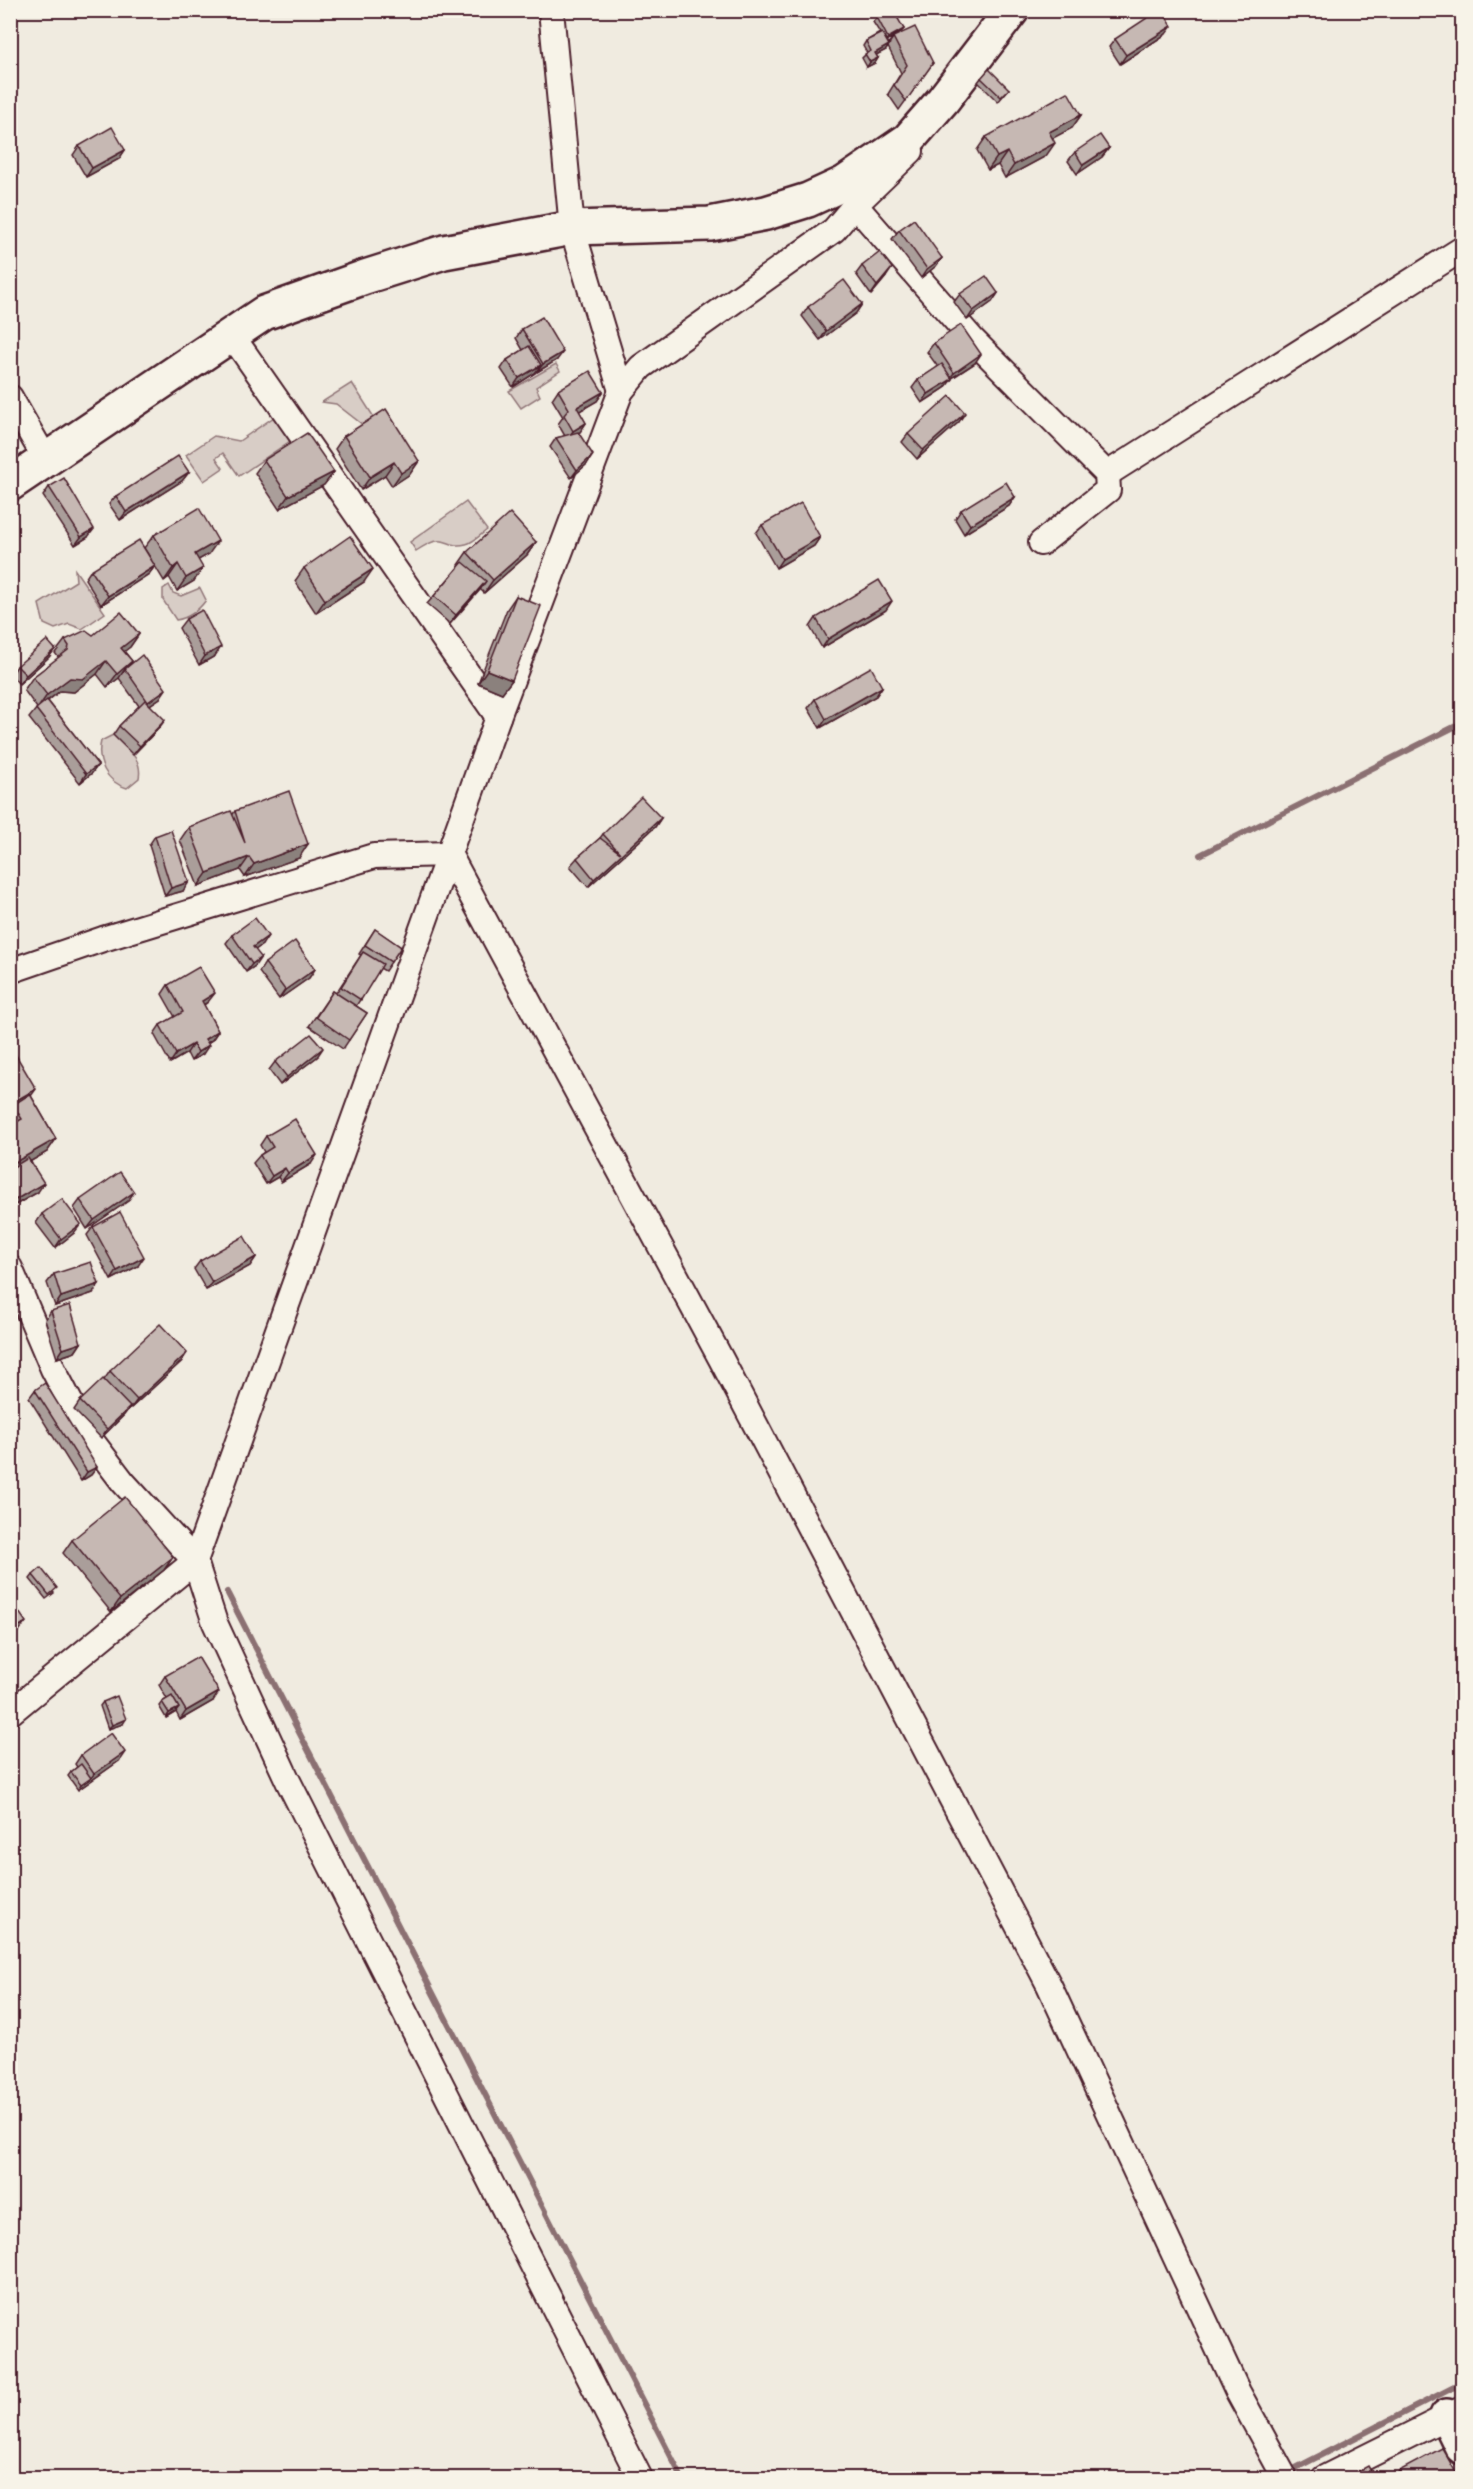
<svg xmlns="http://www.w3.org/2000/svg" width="1473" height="2489" font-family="Itim,sans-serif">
	<rect width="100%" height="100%" fill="#f0ebe0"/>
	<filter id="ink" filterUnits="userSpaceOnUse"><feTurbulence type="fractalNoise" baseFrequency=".0167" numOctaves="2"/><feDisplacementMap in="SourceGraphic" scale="12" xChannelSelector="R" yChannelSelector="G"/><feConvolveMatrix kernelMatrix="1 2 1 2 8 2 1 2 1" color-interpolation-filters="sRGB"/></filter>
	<g filter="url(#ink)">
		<g fill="#d8cdc6" stroke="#917678" stroke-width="1.5">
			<path d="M556,364L560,371L536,387L540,396L521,408L509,391Z"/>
			<path d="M352,383L377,422L367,428L336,404L322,402Z"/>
			<path d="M277,415L293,439L239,476L223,453L216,458L223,468L204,481L186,455L214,436L239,441Z"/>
			<path d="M466,502L487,530C480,535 474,542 466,544C444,550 448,529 416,551L410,542Z"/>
			<path d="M75,570L105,613L82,629L69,624L55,629L44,624L39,604L76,581Z"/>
			<path d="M169,585L173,593L181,596L200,588L206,600C198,611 189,618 176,620L163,600V589Z"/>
			<path d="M113,735C126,748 143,758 139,778L127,788C106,782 96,761 101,741Z"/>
		</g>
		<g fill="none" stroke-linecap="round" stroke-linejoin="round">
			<g stroke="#8b6f72" stroke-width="6">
				<path d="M1200,855L1462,723"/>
				<path d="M227,1592L682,2478"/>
				<path d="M1286,2473L1462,2383"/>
			</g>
			<g stroke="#4a1f2b" stroke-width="28">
				<g id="street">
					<path d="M551,10L572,228L621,391"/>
					<path d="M855,205L972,339L1107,474L1108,490L1041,543"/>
					<path d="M233,337L498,717"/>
					<path d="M10,397L46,460"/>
					<path d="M1107,474L1462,249"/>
					<path d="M449,854L721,1359L1049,1985L1238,2392L1285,2478"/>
					<path d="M10,971L103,939L374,856L449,854"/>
					<path d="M10,1268L53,1369L88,1436L123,1482L195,1561L215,1623L288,1781L640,2478"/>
					<path d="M10,1713L195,1561L498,717L621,391L641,367L834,230L855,205L911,151"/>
					<path d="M1324,2478L1462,2409"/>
				</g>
			</g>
			<g stroke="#4a1f2b" stroke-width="38">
				<g id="secondary">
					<path d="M10,484L264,313L365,277L444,252L572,228L710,224L766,213L808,200L845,183L908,140L943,100L1012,10"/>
					<path d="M1447,2416L1462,2447"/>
				</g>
			</g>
			<use href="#street" stroke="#f7f3e8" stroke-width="24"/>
			<use href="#secondary" stroke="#f7f3e8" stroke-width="33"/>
		</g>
		<g fill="#aa9e9a" stroke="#4a1f2b" stroke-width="1.5" fill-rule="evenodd">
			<path d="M877,17L904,29L900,33L933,63L899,110L888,94L901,73L888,47L886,50L876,55L878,58L875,63L867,67L862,58L867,53L863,46L866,41L880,33L873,22ZM893,38L888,45L887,41Z"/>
			<path d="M1166,34L1120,64L1109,47L1115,39Z"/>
			<path d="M981,78L1009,89L998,102L978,82Z"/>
			<path d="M1081,115L1072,128L1052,138L1046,156L1005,178L998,165L988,170L977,150L986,137Z"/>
			<path d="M79,146L125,150L119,159L86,177L73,155Z"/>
			<path d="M1109,148L1102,157L1077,174L1068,161L1075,152Z"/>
			<path d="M899,230L942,258L936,266L921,278L892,239Z"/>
			<path d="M862,266L886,277L871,295L856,274Z"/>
			<path d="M998,293L992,302L967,320L954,302L960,294Z"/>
			<path d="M862,304L856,313L820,340L802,316L808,307Z"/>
			<path d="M522,329L557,360L537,372L536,371L535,373L513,387L501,369L507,360L523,350L516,338Z"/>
			<path d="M934,343L975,363L951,379L945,388L922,403L912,388L918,380L938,367L927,352Z"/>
			<path d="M558,390L603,392L597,401L579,411L586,423L580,432L578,433L587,464L571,478L550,447L556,438L565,436L558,424L563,417L552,399Z"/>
			<path d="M959,422L917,459L902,442L908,434Z"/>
			<path d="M344,436L419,461L410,474L392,486L385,475L361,490L335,449Z"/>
			<path d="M264,460L334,472L324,485L279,509L255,473Z"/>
			<path d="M189,472L182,481L120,520L109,504L116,496Z"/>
			<path d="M49,487L88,537L75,545L43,496Z"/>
			<path d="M1015,497L1009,506L964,534L955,519L961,510Z"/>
			<path d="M762,525L820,537L814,546L776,568L756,533Z"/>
			<path d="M154,535L209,554L198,560L194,581L177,591L169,577L164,581L155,566L149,574L101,605L85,579L91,570L151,559L144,548Z"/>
			<path d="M536,542L527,555L484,593L480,589L450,624L427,604L434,596L459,566L458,565L467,552Z"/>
			<path d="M304,568L364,582L316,613L295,581Z"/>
			<path d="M516,596L512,680L502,693L478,683L507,609Z"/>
			<path d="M886,610L822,648L810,627L816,618Z"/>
			<path d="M186,619L215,656L199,665L179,628Z"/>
			<path d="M139,634L130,647L124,651L132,661L130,665L160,698L150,705L159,728L133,755L113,735L119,726L139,706L119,678L107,687L97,674L74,692L60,691L48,701L98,765L92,773L80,783L29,718L37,708L24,690L33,677L59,658L55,653L65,640L93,635Z"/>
			<path d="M55,649L49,657L19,684L11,675L17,666Z"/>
			<path d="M882,687L876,696L820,728L808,708L815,699Z"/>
			<path d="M235,811L299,858L245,877L240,870L198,886L180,840L189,827L233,814Z"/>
			<path d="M661,818L655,827L588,887L570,866L577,858L600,838L603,834Z"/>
			<path d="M155,836L183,891L165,896L149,845Z"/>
			<path d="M375,929L401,947L385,971L380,968L356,1006L367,1013L343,1049L309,1026L333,991L336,993L361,955L359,954Z"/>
			<path d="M232,935L262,945L255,950V966L246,972L226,943Z"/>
			<path d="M265,963L315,969L309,978L279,999L259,972Z"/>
			<path d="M168,985L208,1002L204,1005L218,1031L212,1040L207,1043L203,1054L191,1061L187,1053L170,1063L154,1034L160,1025L175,1017L162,994Z"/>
			<path d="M10,1045L31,1096L56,1139L47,1152L31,1161L38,1192L10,1208Z"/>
			<path d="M317,1057L280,1085L269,1070L275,1062Z"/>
			<path d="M266,1136L311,1164L281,1182L278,1177L266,1184L253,1163L260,1155L264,1152L260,1145Z"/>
			<path d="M80,1200L128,1201L87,1229L74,1208Z"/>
			<path d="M42,1214L74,1233L55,1248L36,1223Z"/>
			<path d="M93,1227L138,1266L111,1280L87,1235Z"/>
			<path d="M256,1257L250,1266L206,1290L194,1269L200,1261Z"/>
			<path d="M54,1274L93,1293L55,1306L47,1283Z"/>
			<path d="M51,1311L81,1343L75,1352L57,1358L45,1320Z"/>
			<path d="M181,1362L131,1408L130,1407L124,1415L101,1438L74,1410L80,1401L104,1380L110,1371Z"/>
			<path d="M35,1390L97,1467L91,1475L81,1481L29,1398Z"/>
			<path d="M72,1540L173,1557L164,1570L111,1612L63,1553Z"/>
			<path d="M33,1575L54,1593L46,1599L30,1579Z"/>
			<path d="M165,1676L213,1701L180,1720L176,1712L166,1718L159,1706L162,1702L167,1699L159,1685Z"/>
			<path d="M103,1702L123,1724L108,1729L100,1706Z"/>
			<path d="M81,1755L119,1761L78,1790L68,1776L71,1772L77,1767L75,1764Z"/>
			<path d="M1399,2471L1459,2478H1394Z"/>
		</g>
		<g fill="#8b817d" stroke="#4a1f2b" stroke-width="1.5">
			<path d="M1172,26L1166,34L1120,64L1126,55Z"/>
			<path d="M904,29L900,33L885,42L888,38Z"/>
			<path d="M889,45L886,50L872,57L875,53Z"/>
			<path d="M878,58L875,63L867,67L870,62Z"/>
			<path d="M1081,115L1072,128L1040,145L1049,132Z"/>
			<path d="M1055,143L1046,156L1005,178L1014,165Z"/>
			<path d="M1109,148L1102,157L1077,174L1083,165Z"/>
			<path d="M125,150L119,159L86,177L92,168Z"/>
			<path d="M1007,152L998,165L988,170L997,157Z"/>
			<path d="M942,258L936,266L921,278L927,269Z"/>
			<path d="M892,268L886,277L871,295L877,286Z"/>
			<path d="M998,293L992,302L967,320L973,311Z"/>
			<path d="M862,304L856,313L820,340L826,331Z"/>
			<path d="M563,352L557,360L537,372L543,364Z"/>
			<path d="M981,354L975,363L947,381L954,373Z"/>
			<path d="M541,365L535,373L513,387L519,378Z"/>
			<path d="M952,379L945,388L922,403L928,394Z"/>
			<path d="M603,392L597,401L571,416L577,407Z"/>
			<path d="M965,413L959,422L917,459L923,450Z"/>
			<path d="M586,423L580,432L567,439L573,431Z"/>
			<path d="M593,455L587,464L571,478L577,470Z"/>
			<path d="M419,461L410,474L392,486L401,473Z"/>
			<path d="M394,462L385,475L361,490L370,477Z"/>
			<path d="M189,472L182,481L120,520L126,512Z"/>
			<path d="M334,472L324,485L279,509L288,496Z"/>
			<path d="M1015,497L1009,506L964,534L970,525Z"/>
			<path d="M94,529L88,537L75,545L81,537Z"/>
			<path d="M820,537L814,546L776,568L782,559Z"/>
			<path d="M218,541L209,554L186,567L195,554Z"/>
			<path d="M536,542L527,555L484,593L493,580Z"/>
			<path d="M178,564L169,577L164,581L173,568Z"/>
			<path d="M155,566L149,574L101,605L108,596Z"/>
			<path d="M203,568L194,581L177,591L186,578Z"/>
			<path d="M373,569L364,582L316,613L325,600Z"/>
			<path d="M486,581L480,590L450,624L456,615Z"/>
			<path d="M892,601L886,610L822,648L828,639Z"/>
			<path d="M139,634L130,647L112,661L121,648Z"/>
			<path d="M221,647L215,656L199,665L205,656Z"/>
			<path d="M55,649L49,657L19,684L26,675Z"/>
			<path d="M106,661L97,674L74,692L60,691L38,708L47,695L70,678Z"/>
			<path d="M132,661L126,671L125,669L119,678L107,687L117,674Z"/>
			<path d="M487,670L512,680L502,693L478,683Z"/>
			<path d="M882,687L876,696L820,728L826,719Z"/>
			<path d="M166,689L160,698L142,710L148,702Z"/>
			<path d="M165,720L159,728L133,755L140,746Z"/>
			<path d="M98,765L92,773L80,783L86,774Z"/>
			<path d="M661,818L655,827L588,887L594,879Z"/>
			<path d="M308,844L299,858L245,877L254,864Z"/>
			<path d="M249,857L240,870L198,886L207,873Z"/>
			<path d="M189,882L183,891L165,896L171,888Z"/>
			<path d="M268,936L262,945L247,956L253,947Z"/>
			<path d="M261,957L255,966L246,972L252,964Z"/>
			<path d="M315,969L309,978L279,999L285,990Z"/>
			<path d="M215,993L208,1002L195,1010L202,1001Z"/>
			<path d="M218,1031L212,1040L199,1048L205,1039Z"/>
			<path d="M193,1044L187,1053L170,1063L176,1054Z"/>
			<path d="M209,1045L203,1054L191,1061L198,1052Z"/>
			<path d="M323,1048L317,1057L280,1085L287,1077Z"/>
			<path d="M36,1089L26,1103L13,1105L10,1108V1104Z"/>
			<path d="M56,1139L47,1152L10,1173V1165Z"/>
			<path d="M317,1155L311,1164L281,1182L288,1173Z"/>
			<path d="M285,1168L278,1177L266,1184L272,1176Z"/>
			<path d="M44,1183L38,1192L10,1208V1203Z"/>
			<path d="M134,1192L128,1201L87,1229L94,1220Z"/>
			<path d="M81,1224L74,1233L55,1248L61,1239Z"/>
			<path d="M144,1257L138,1266L111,1280L117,1271Z"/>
			<path d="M256,1257L250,1266L206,1290L212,1282Z"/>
			<path d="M99,1284L93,1293L55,1306L61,1297Z"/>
			<path d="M81,1343L75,1352L57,1358L63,1349Z"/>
			<path d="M187,1353L181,1362L131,1408L137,1400Z"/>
			<path d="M130,1407L124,1415L101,1438L107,1429Z"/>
			<path d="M97,1467L91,1475L81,1481L87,1472Z"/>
			<path d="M173,1557L164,1570L111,1612L120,1599Z"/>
			<path d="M26,1622L19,1631L10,1637V1632Z"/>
			<path d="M219,1692L213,1701L180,1720L186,1711Z"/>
			<path d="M179,1708L176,1712L166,1718L169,1713Z"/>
			<path d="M126,1719L123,1724L108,1729L112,1725Z"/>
			<path d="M125,1752L119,1761L78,1790L81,1785L91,1778L94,1774Z"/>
		</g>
		<g fill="#c6b8b3" stroke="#4a1f2b" stroke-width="1.5">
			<path d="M888,10H893L904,29L888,38L877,17Z"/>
			<path d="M1159,10H1162L1172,26L1126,55L1115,39Z"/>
			<path d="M915,27L933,63L906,101L894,85L907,65L893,37Z"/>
			<path d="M882,33L889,45L875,53L878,58L870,62L865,54L871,51L866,41Z"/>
			<path d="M989,69L1009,89L1001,97L981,78Z"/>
			<path d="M1068,92L1081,115L1049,132L1055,143L1014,165L1007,152L997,157L986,137Z"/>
			<path d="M112,127L125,150L92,168L79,146Z"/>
			<path d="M1100,135L1109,148L1083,165L1075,152Z"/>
			<path d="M914,219L942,258L927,269L899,230Z"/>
			<path d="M880,252L892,268L877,286L862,266Z"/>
			<path d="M986,276L998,293L973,311L960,294Z"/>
			<path d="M844,280L862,304L826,331L808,307Z"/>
			<path d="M542,317L563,352L543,364L522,329Z"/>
			<path d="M961,325L981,354L954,373L934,343Z"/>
			<path d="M529,346L541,365L519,378L507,360Z"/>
			<path d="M942,364L952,379L928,394L918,380Z"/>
			<path d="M590,371L603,392L577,407L586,423L573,431L564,415L569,409L558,390Z"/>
			<path d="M950,396L965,413L923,450L908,434Z"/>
			<path d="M386,409L419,461L401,473L394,462L370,477L344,436Z"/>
			<path d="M578,432L593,455L577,470L556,438Z"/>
			<path d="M307,433L334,472L288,496L264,460Z"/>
			<path d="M178,456L189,472L126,512L116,496Z"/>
			<path d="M64,478L94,529L81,537L49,487Z"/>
			<path d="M1006,482L1015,497L970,525L961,510Z"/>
			<path d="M801,503L820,537L782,559L762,525Z"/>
			<path d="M199,508L218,541L195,554L203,568L186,578L178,564L173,568L154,535Z"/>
			<path d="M510,513L536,542L493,580L467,552Z"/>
			<path d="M350,536L373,569L325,600L304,568Z"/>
			<path d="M139,540L155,566L108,596L91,570Z"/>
			<path d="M463,562L486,581L456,615L434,596Z"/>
			<path d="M879,580L892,601L828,639L816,618Z"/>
			<path d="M516,596L541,606L512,680L487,670Z"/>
			<path d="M202,610L221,647L205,656L186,619Z"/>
			<path d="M121,612L139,634L121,648L132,661L117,674L106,661L83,679L70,678L47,695L33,677L68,650L69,646L65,640L86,630L93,635Z"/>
			<path d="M47,640L55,649L26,675L17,666Z"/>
			<path d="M142,655L166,689L148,702L125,669Z"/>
			<path d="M871,667L882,687L826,719L815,699Z"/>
			<path d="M47,700L98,765L86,774L36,709Z"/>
			<path d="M145,700L165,720L140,746L119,726Z"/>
			<path d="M289,791L308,844L254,864L249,857L207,873L189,827L231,811L245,843L235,811Z"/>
			<path d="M641,797L661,818L594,879L577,858L600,838L620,853L603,834Z"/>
			<path d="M171,830L189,882L171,888L155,836Z"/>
			<path d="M255,918L268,936L253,947L261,957L252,964L232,935Z"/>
			<path d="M375,929L401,947L391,962L365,945Z"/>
			<path d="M295,941L315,969L285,990L265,963Z"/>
			<path d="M363,952L383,964L361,1000L341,987Z"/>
			<path d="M199,967L215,993L202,1001L218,1031L205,1039L209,1045L198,1052L193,1044L176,1054L160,1025L183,1012L168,985Z"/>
			<path d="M333,991L367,1013L349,1040L316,1017Z"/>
			<path d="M311,1034L323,1048L287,1077L275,1062Z"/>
			<path d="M10,1045L36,1089L10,1104Z"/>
			<path d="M30,1094L56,1139L10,1165V1126L22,1119L13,1105Z"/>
			<path d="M295,1119L317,1155L288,1173L285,1168L272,1176L260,1155L273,1147L266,1136Z"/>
			<path d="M28,1158L44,1183L10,1203V1169Z"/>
			<path d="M120,1172L134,1192L94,1220L80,1200Z"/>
			<path d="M62,1199L81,1224L61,1239L42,1214Z"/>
			<path d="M120,1212L144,1257L117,1271L93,1227Z"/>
			<path d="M244,1236L256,1257L212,1282L200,1261Z"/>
			<path d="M91,1262L99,1284L61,1297L54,1274Z"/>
			<path d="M70,1305L81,1343L63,1349L51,1311Z"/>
			<path d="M160,1324L187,1353L137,1400L110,1371Z"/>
			<path d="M103,1379L130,1407L107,1429L80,1401Z"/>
			<path d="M45,1383L97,1467L87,1472L35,1390Z"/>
			<path d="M125,1497L173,1557L120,1599L72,1540Z"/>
			<path d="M41,1568L57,1588L49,1595L33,1575Z"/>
			<path d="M10,1599L26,1622L10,1632Z"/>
			<path d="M198,1657L219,1692L186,1711L165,1676Z"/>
			<path d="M117,1696L126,1719L112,1725L103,1702Z"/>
			<path d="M172,1696L179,1708L169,1713L162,1702Z"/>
			<path d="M111,1733L125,1752L94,1774L81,1755Z"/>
			<path d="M81,1764L91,1778L81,1785L71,1772Z"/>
			<path d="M1442,2448L1459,2478H1403L1399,2471Z"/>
			<path d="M1368,2466L1375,2478H1349L1348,2477Z"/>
		</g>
	</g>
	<rect width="1473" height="2489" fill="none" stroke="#f7f3e8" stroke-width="36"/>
	<rect x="18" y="18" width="1437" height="2453" fill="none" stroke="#4a1f2b" stroke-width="2" filter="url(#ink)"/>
</svg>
